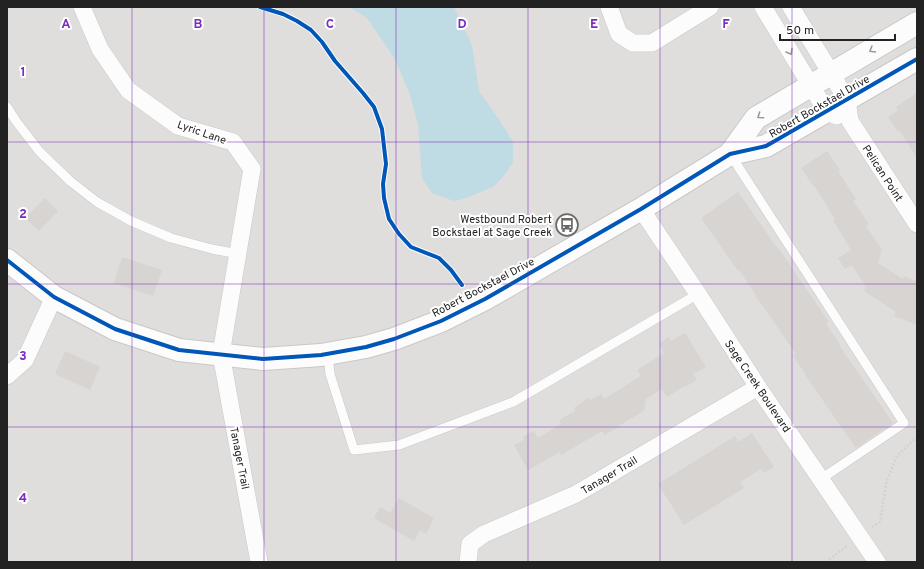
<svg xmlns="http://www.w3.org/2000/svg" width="924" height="569" font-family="Overpass,sans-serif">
	<rect width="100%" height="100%" fill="#f0eeeb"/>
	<rect fill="#dfdedc" x="7" y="7" width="910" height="555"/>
	<path fill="#bfdbe3" d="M349,7H454L472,45L479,91L500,121L513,142V162L503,177L493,187L466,198L454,201L432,193L422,178L418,124L410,95L395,59L367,18Z"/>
	<g fill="#d7d4d2">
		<path d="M917,93V158L900,131L898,132L888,117L898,111L896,107Z"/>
		<path d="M827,151L840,170L838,171L856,199L853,201L869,224L866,226L882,250L878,263L903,279L904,276L917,282V325L894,316L896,312L864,291L866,287L852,265L845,269L838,258L851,250L833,220L835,219L815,187H814L801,168Z"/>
		<path d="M738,192L778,249H779L789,263V264L829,322L826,324L840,344L839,345L893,423L856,448L805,375H806L793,356L796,354L755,295H756L739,270L738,271L701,218Z"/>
		<path d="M45,198L58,211L39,231L25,218Z"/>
		<path d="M122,257L162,270L153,296L114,283Z"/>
		<path d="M685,333L706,367L693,374L697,380L685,387V386L667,397L662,389L646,399L644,411L620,425V426L605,435L602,431L561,455L560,452L528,470L514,445L524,440L523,437L534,431L538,438L561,424L559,420L575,411L574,408L588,398L590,400L601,394L604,399L641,376L637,370L664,353L659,343L669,337L671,341Z"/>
		<path d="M65,351L100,367L90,390L55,374Z"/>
		<path d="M752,433L774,467L764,473L761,469L740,482L744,488L684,525L658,484L735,436L738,442Z"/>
		<path d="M399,498L434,518L426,534L420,530L414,541L374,518L380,507L390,513Z"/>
	</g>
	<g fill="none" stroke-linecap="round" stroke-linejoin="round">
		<g stroke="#c9c8c7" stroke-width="10">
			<g id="service">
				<path d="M7,107L16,121L39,151L70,181L97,202L131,221L171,238L212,249L238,254"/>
				<path d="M730,154L904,423L821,479"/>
				<path d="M328,354L330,374L354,450L399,445L513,402L698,294"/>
			</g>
		</g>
		<g stroke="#c9c8c7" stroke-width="18">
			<g id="minor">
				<path d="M82,7L100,49L128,90L178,126L233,142L252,169L221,354L259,562"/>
				<path d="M609,7L619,34L633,43H652L710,7"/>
				<path d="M763,7L827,112L837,116"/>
				<path d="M791,7L847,100L850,121L917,224"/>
				<path d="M641,209L698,294L758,387L877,562"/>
				<path d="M7,376L25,360L54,297"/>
				<path d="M468,562L470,544L484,534L576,494L758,387"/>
			</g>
		</g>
		<g stroke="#c9c8c7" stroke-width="24">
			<g id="tertiary">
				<path d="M730,154L756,118L917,23"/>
				<path d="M7,260L54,297L115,329L179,350L263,359L321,355L366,347L394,339L441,321L485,299L641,209L730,154L766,146L917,59"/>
			</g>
		</g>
		<g stroke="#dccecd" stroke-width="2.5" stroke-dasharray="2 2" stroke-linecap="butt">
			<path d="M872,527L880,522L887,480L897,456L917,437"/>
			<path d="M826,562L847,546"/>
		</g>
		<use href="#service" stroke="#fdfcfc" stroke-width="9"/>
		<use href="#minor" stroke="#fdfcfc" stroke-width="17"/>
		<use href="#tertiary" stroke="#fdfcfc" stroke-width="22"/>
		<g stroke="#fff" stroke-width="6">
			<g id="cycleway">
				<path d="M260,7L283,14L297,21L311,30L322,42L335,61L363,93L374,107L382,129L386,164L383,184L384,198L389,219L399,234L411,247L439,258L451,270L462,285"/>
				<path d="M7,260L54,297L115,329L179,350L263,359L321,355L366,347L394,339L441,321L485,299L641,209L730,154L766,146L917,59"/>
			</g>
		</g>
		<use href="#cycleway" stroke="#0057b8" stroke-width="4"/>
	</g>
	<defs><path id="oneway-chevron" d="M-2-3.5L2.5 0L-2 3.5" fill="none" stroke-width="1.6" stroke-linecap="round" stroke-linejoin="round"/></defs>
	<g stroke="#9a9a9a">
		<use href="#oneway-chevron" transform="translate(872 50) rotate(149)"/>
		<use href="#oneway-chevron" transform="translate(790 52) rotate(59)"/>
		<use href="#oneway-chevron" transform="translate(760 116) rotate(145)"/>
	</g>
	<path fill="none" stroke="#7b2cbf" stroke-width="1" stroke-opacity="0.55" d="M132,7V562M264,7V562M396,7V562M528,7V562M660,7V562M792,7V562M7,142H917M7,284H917M7,427H917"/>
	<defs>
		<g id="bus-ring" transform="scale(1.15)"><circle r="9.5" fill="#fff" stroke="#6a6968" stroke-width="1.5"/><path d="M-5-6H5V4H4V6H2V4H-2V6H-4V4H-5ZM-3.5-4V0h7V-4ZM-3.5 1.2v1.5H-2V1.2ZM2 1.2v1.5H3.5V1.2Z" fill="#6a6968"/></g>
	</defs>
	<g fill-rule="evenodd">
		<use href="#bus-ring" x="567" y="225"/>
	</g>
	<g text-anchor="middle" stroke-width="4" stroke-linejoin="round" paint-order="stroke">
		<g font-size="11" fill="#222" stroke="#fff">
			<text transform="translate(819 106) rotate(-30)" y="4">Robert Bockstael Drive</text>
			<text transform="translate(202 132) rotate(19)" y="4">Lyric Lane</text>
			<text transform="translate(883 173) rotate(57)" y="4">Pelican Point</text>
			<text transform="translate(483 287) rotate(-28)" y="4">Robert Bockstael Drive</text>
			<text transform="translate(758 386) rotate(56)" y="4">Sage Creek Boulevard</text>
			<text transform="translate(240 458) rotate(79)" y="4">Tanager Trail</text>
			<text transform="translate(609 475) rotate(-31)" y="4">Tanager Trail</text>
		</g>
		<g font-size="11" fill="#222" stroke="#fff" text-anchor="end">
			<text x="552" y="223">Westbound Robert<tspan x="552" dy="13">Bockstael at Sage Creek</tspan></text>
		</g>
	</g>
	<g font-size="13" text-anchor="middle" font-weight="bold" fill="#7b2cbf" stroke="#fff" stroke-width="4" stroke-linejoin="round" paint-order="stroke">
		<text x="66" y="28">A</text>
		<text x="198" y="28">B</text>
		<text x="330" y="28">C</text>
		<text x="462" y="28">D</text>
		<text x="594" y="28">E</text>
		<text x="726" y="28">F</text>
		<text x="23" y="76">1</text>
		<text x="23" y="218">2</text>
		<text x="23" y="360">3</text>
		<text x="23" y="502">4</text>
	</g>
	<rect width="924" height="569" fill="none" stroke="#222222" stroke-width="16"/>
	<path d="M780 34v6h115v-6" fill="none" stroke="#222222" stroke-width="2"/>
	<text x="786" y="34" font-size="12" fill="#222222" stroke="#ffffff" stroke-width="3" paint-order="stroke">50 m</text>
</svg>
